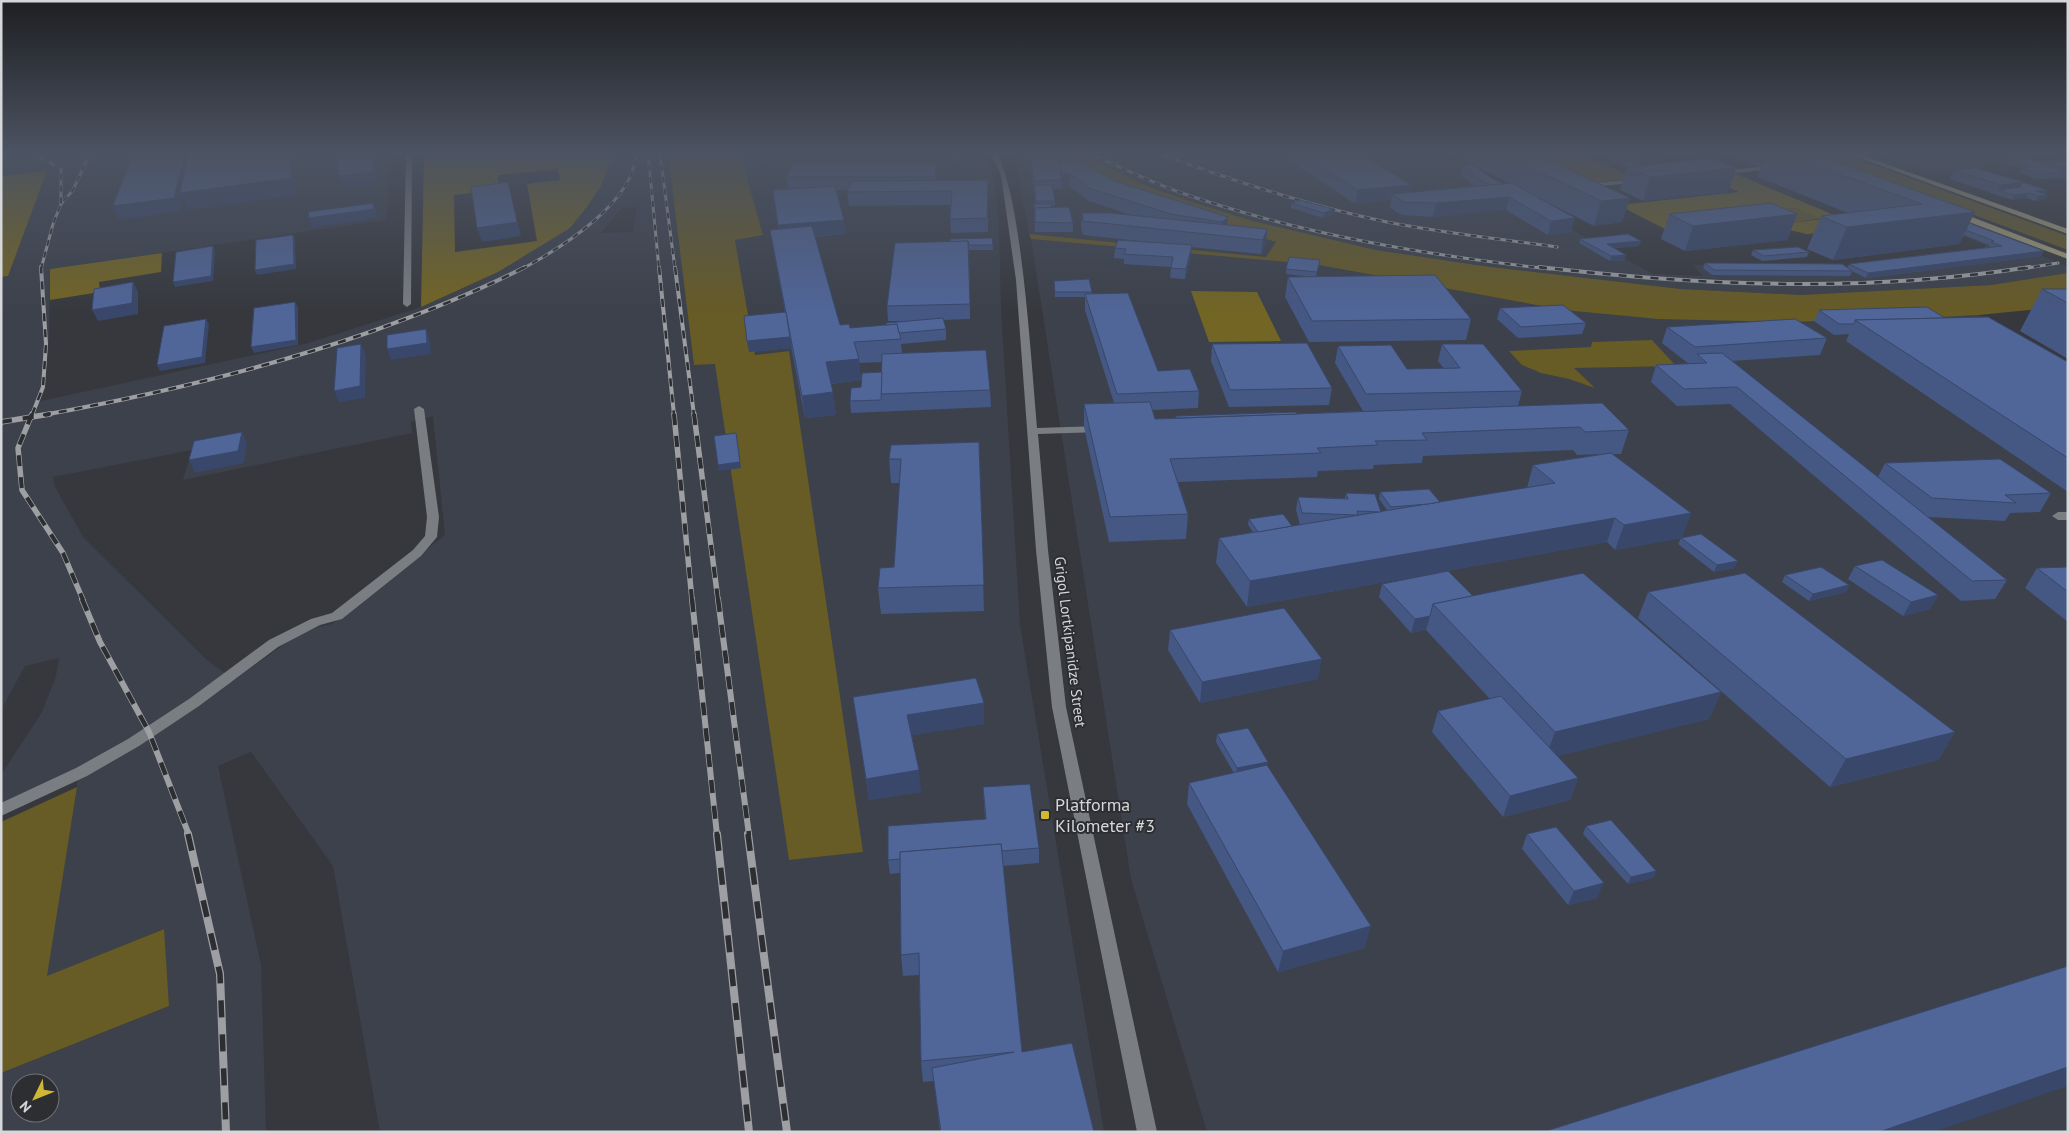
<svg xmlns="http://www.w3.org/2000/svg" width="2069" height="1133" font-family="'PT Sans',sans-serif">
	<rect width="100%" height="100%" fill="#36383d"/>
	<g fill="#3c414b" fill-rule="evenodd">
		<path d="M1,153H390L387,220L50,269L49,339L41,401L305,344L421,307L498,272L587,207L601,186L614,153H667L683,263L694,365L715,364L788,351L755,355L735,239L763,235L740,153H982L994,176L999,225L1001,309L1020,625L1104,1132H380L333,866L251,752L218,766L261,965L266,1132H1V1073L169,1006L163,929L46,977L77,787V768L1,805V775L42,712L56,676L59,658L25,666L1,710V277L8,276L47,172L1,176ZM637,207L633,232L601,233L622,208ZM433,416L445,535L332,624L318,627L299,634L234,680L207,660L83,537L54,485L53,477L192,450L183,480L412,433L411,422ZM20,1083H50V1113H20Z"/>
		<path d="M1014,153L1047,158L1158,207L1276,242L1267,257L1029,234Z"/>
		<path d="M1081,153H1440L1477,172L1517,200L1653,274L1703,276L1693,265L1841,266L1986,249L1985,245L1798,172L1832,168L2040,249L2031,251L2068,267V273L1991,285L1801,295L1681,289L1483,266L1376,250L1253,221L1198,204L1147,186Z"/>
		<path d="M1875,153H2068V154L1971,160L1989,168L1937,174Z"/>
		<path d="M1031,239L1319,265L1564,310L1789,322L1979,315L2068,365V1132H1207L1131,879Z"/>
	</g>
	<g fill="#675b26">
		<path d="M668,153H740L763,235L735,240L755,355L789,351L863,852L789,860L715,364L694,365Z"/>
		<path d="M1017,153H1081L1147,186L1198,204L1253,221L1376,250L1483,266L1681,289L1801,295L1991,285L2068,273V306L1979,315L1922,318L1789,322L1658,319L1564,310L1319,265L1031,239L1029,234L1266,257L1276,242L1158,207L1047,158Z"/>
		<path d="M1505,153H1579L1635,178L1572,185Z"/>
		<path d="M1808,153H1842L2068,236V250Z"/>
		<path d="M1795,208L1823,218L1785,224L1758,213Z"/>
		<path d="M1652,340L1676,366L1574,368L1595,388L1569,379L1541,373L1522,365L1509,351L1591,347L1592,342Z"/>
		<path d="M77,787L47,976L164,929L169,1006L1,1073V822Z"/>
	</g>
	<g fill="#736524" fill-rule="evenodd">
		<path d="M475,153H614L601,186L587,207L570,228L498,272L421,307L424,159ZM557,169L560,180L527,184L537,241L455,252L454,195L499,190L498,175Z"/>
		<path d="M47,171L8,276L1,277V176Z"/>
		<path d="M1736,174L1865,228L1807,234L1750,221L1667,230L1618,205L1739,192L1703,176ZM1795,208L1822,219L1785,224L1760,212Z"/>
		<path d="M162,253L161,272L99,282L100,292L50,300V269Z"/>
		<path d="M1191,291L1257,292L1281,341L1209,342Z"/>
	</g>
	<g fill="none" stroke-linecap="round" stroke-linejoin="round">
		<g fill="#7a7d82" fill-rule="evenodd">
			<path d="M406,153H412L411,304L407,307L403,304Z"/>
			<path d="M991,153H997C1011,184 1015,216 1020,249C1028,308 1032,368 1037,428L1100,426L1105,429L1100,432L1038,434L1048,550L1066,707L1157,1132H1137L1052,707L1036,550L1016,280L1001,175Z"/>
			<path d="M1778,165L1780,166V168L1718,175L1715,173L1718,171Z"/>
			<path d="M1638,179L1640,180V182L1583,188L1580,186L1583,184Z"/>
			<path d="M419,406L424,409L439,517L437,537L421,556L342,619L320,625L278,647L199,706L139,746L87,776L1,816V803L76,768L128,739L189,699L269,640L311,619L332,613L413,550L425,536L427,517L414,409Z"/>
			<path d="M2068,512V520H2058L2052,516L2058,512Z"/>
		</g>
		<g fill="#a9a17a" fill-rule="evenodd">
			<path d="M1846,153H1855L2068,229V234Z"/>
			<path d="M1953,212H1959L2068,254V259L1953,216Z"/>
		</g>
		<g stroke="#9d9fa3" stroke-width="3">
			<g id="rail-far4">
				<path d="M34,153L61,169V204"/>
				<path d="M648,153L659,269"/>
				<path d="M660,153L675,269"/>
				<path d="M1089,153C1119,167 1148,181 1179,192C1298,234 1426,255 1550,269"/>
				<path d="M1158,153C1233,181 1309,206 1387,222C1443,233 1500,239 1557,247"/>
				<path d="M41,269L53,224L61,204L73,190L90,153"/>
				<path d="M522,269C561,248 635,202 636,153"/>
				<path d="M2022,269L2058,263"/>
			</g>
		</g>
		<g stroke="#9d9fa3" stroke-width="4">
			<g id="rail-far3">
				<path d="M659,267L674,415"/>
				<path d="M675,267L694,415"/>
				<path d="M1539,267C1703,286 1866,293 2030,267"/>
				<path d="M32,415L43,387L46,344L41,267"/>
				<path d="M43,415C154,395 264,369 370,332C423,313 475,293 525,267"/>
			</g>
		</g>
		<g stroke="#9d9fa3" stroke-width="5.5">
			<g id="rail-far2">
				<path d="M32,414L18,448L22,490L63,553L83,600"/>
				<path d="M674,414L692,600"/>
				<path d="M694,414L718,600"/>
				<path d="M1,422L50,414"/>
			</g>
		</g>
		<g stroke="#9d9fa3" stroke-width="6">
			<g id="rail-far1">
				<path d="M82,599L100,642L149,732L189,835"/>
				<path d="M692,599L717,835"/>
				<path d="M718,599L749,835"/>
			</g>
		</g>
		<g stroke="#9d9fa3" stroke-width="8">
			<g id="rail">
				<path d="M188,834L220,974L226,1132"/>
				<path d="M717,834L749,1132"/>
				<path d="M748,834L787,1132"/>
			</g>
		</g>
		<use href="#rail-far4" stroke="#2c2e32" stroke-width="2" stroke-dasharray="6" stroke-linecap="butt"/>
		<use href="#rail-far3" stroke="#2c2e32" stroke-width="2.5" stroke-dasharray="8" stroke-linecap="butt"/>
		<use href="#rail-far2" stroke="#2c2e32" stroke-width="4" stroke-dasharray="11" stroke-linecap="butt"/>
		<use href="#rail-far1" stroke="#2c2e32" stroke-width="4.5" stroke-dasharray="13" stroke-linecap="butt"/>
		<use href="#rail" stroke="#2c2e32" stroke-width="5.5" stroke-dasharray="17" stroke-linecap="butt"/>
	</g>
	<g fill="#455783">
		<path d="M950,153H979L980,163L959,165Z"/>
		<path d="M1289,153H1358L1411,192L1475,187L1460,174L1462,165L1504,184H1511L1451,153H1533L1630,198L1622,222L1594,226L1523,190L1571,232L1548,235L1506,210L1433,217L1402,215L1390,208L1391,200L1355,204L1291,161V158L1289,156Z"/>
		<path d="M1594,153H1664L1661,163L1728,192L1643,201L1620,190L1627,167Z"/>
		<path d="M1725,153H1811L1969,223L2044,251L2041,256L1866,278L1852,271L1850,276L1712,275L1703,268L1705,263L1848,268L1849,264L1991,247L1988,246L1989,245L1964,235L1959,244L1833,260L1807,249L1821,216L1848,213L1758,177L1761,166L1759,167Z"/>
		<path d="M1989,153H2012L2009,157H1995Z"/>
		<path d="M1030,154L1059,165V162L1115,181L1228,217L1227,225L1267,229L1266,243L1261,254L1191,247V255L1185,279L1170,278L1171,267L1124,264V259L1114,258L1115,248L1158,243L1083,235L1081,227L1082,213L1131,215L1089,201L1069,186L1062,187V189H1053L1055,201V205L1052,206V207L1073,223V232H1035L1034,204H1036L1030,163Z"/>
		<path d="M2006,158L2040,163L2041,161L2068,162L2061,171L2067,173L2065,178L2035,179L2019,172L2021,168L2004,162Z"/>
		<path d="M937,164L938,177L937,181L988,193V232L951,233L950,219L951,205L849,206L847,192L848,190H836L846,234L815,237L840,325L850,328L886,325L913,321H888L887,306L895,243L993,245V250H969L970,319L943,320L946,329V340L901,344L902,353L990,390L991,407L851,413L850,401L861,387L882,372V362L859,363L861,380L831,384L836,415L805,418L791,346L792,348L749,352L785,312L773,248L770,230L778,229L773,190L788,189L786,177Z"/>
		<path d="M1954,170L2047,190L2045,194L2047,195L2045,200L2036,201L2026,198L2012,200L1950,179Z"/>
		<path d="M1291,203L1333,209V214L1323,218L1291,208Z"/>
		<path d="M1669,214H1797L1787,240L1685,251L1661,239Z"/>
		<path d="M1580,239L1639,246L1614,248L1625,260L1610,261L1579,243Z"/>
		<path d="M1753,250L1809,252L1807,257L1762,261L1751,255Z"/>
		<path d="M1320,260L1316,277L1471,319L1466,340L1309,342L1285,297L1288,277H1313L1286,274V269Z"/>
		<path d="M1054,281L1092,292V294L1158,371L1199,391L1198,408L1152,410L1155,419L1176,418V416L1297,414L1363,411L1335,363L1338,346L1407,369H1444L1438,361L1442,344L1522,391L1518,406L1629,430L1621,454H1612L1691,513L1682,537L1735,568L1714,572L1678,544L1681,538L1615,550L1607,542L1247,607L1216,563L1219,538L1253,532L1248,525L1249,519L1292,526L1300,525L1296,510L1298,497L1345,498L1346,493L1381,511L1387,510L1379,499L1380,492L1440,502L1527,488L1533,465L1602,454L1577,455L1573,450L1423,456L1422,463L1374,465L1373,469L1318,471L1317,477L1178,482L1188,514L1186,539L1109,542L1084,427V404L1114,403L1085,310V297H1055Z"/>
		<path d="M2042,289H2068V359L2020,331Z"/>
		<path d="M1500,308L1586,323L1582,334L1518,338L1497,319Z"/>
		<path d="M1819,310L1945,318L2068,362V492L1846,341L1849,334L1834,335L1814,321Z"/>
		<path d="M1667,327L1827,338L1820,355L1732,361L1878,477L1885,463L2051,493L2040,512L2010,513L2005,521L1928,517L2007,580L1995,599L1961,601L1730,404L1677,406L1651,382L1656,365L1693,364V363L1689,364L1662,343Z"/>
		<path d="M1212,344L1332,388L1329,405L1229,407L1211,361Z"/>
		<path d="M979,442L984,611L881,614L878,588L894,567L900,483H891L889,459Z"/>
		<path d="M1855,566L1938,595L1930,609L1903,616L1848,579Z"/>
		<path d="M2068,567V622L2025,588L2037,568Z"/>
		<path d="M1785,575L1849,585L1846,592L1809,601L1782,582Z"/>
		<path d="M1382,584L1473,596L1721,692L1709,719L1557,756L1578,778L1570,800L1503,817L1432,732L1438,711L1490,699L1426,630L1411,633L1379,597Z"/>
		<path d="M1648,592L1955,732L1938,760L1830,787L1638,618Z"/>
		<path d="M1170,630L1318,679L1200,703L1168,650Z"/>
		<path d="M853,697L984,724L912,735L921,792L869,800Z"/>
		<path d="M1217,734L1267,767L1365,948L1278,972L1187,804L1189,783L1234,773L1216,742Z"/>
		<path d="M983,787L1039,848V863L1003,866L1022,1052L1094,1132H940L934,1081L923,1082L921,1061L919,975L903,976L901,955L900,873L890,874L888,860L985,819Z"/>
		<path d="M1586,826L1656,871L1653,878L1628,884L1583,834Z"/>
		<path d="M1527,834L1597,898L1568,905L1522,849Z"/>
	</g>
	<g fill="#38476a">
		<path d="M185,153H295L297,195L188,210L183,198L180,212L119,220L113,206Z"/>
		<path d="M371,153H373L379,184L343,189L339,176Z"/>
		<path d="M1643,153H1664L1659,169L1638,172Z"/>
		<path d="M1764,153H1766L1761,166L1759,167Z"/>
		<path d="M980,154V163L959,165V156Z"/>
		<path d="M937,164L938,177L935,190V177Z"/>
		<path d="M2068,166V170L2059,172L2062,167Z"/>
		<path d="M1736,168L1728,192L1643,201L1650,177Z"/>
		<path d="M1069,173V186L1062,187V174Z"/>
		<path d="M508,182L521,236L482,242L477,228Z"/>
		<path d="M2023,182L2018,191L1998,190L1996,194L2001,185Z"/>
		<path d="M1412,185L1410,198L1392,194L1391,200L1355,204L1358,190Z"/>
		<path d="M2047,190L2045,194L2036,191Z"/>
		<path d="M2029,193L2026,198L2012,200L2015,195Z"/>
		<path d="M2047,195L2045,200L2036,201L2038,196Z"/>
		<path d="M1509,197L1506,210L1433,217L1436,203Z"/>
		<path d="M1630,198L1622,222L1594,226L1601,201Z"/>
		<path d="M373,203L378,218L312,228L309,218Z"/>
		<path d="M1333,209V214L1323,218L1324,213Z"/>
		<path d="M1975,212L1959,244L1833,260L1847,227Z"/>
		<path d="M1797,214L1787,240L1685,251L1693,226Z"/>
		<path d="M1228,217L1226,231L1220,236L1222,222Z"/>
		<path d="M1575,218L1571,232L1548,235L1551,221Z"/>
		<path d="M844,220L846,234L780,239L778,225Z"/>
		<path d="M1267,229L1266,243L1261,254L1263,240Z"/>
		<path d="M293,235L295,240L296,269L257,275L255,270Z"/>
		<path d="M1641,241L1639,246L1606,249L1607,244Z"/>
		<path d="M1192,245L1191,255L1185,279L1186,269Z"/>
		<path d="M213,246L215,251L213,281L175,287L173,282Z"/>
		<path d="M2044,251L2041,256L1866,278L1868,273Z"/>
		<path d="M1626,255L1625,260L1610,261L1611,256Z"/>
		<path d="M133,282L138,292V314L98,321L92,310Z"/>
		<path d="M295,302L298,307V345L254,353L251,347Z"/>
		<path d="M206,319L209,324L205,363L160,371L157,365Z"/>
		<path d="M426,329L430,340L431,354L391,360L387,349Z"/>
		<path d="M790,337L792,348L749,352L747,341Z"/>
		<path d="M361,344L366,355L365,398L339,402L334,391Z"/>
		<path d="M859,359L861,380L829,384L826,362Z"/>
		<path d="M833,392L836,415L805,418L802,396Z"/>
		<path d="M242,432L247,444L244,463L195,473L189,460Z"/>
		<path d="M736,433L741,468L719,471L718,465Z"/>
		<path d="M1691,513L1682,538L1615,550L1624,525Z"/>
		<path d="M1615,518L1607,542L1247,607L1250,581Z"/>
		<path d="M1738,561L1735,568L1714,572L1717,565Z"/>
		<path d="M1849,585L1846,592L1809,601L1813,594Z"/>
		<path d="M1938,595L1930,609L1903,616L1911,602Z"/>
		<path d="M1430,616L1426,630L1411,633L1415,619Z"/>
		<path d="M1322,659L1318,679L1200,703L1202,682Z"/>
		<path d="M1721,692L1709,719L1545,759L1555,732Z"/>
		<path d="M984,703V724L909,736L907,715Z"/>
		<path d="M1955,732L1938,760L1830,787L1846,759Z"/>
		<path d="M1268,762L1267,769L1236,776L1237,768Z"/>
		<path d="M919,770L921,792L869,800L866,779Z"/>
		<path d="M1578,778L1570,800L1503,817L1510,796Z"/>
		<path d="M1656,871L1653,878L1628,884L1631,877Z"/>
		<path d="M1604,883L1597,898L1568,905L1574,891Z"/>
		<path d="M1371,926L1365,948L1278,972L1283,951Z"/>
		<path d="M2068,1067V1086L1934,1132H1879Z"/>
	</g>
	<g fill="#506598" stroke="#38476a">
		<path d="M145,153H185L174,198L113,206L132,155Z"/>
		<path d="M188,153H290L291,178L180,193Z"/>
		<path d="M336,153H371L375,171L339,176Z"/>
		<path d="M956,153H979L980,154L959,156Z"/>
		<path d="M1299,153H1358L1412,185L1358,190Z"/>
		<path d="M1501,153H1533L1630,198L1601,201Z"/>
		<path d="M1782,153H1811L1975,212L1847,227L1821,216L1922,204Z"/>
		<path d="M1030,154H1057L1062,180L1034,181Z"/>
		<path d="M2025,157L2067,173L2038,174L2021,168L2031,167L2006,158Z"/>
		<path d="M1711,158L1736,168L1650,177L1627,167Z"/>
		<path d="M2058,159L2068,162V166L2062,167L2041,161Z"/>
		<path d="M1076,160L1115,181L1228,217L1222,222L1171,214L1089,188L1069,173L1062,174L1059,162Z"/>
		<path d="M793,164H937L935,177H786Z"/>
		<path d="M1472,164L1493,179L1504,184L1491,185L1480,180L1462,165Z"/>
		<path d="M1976,168L2023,182L2001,185L1954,170Z"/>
		<path d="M988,180L987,218L950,219L952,191L847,192L851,181Z"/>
		<path d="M508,182L517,222L477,228L471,187Z"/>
		<path d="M2023,182L2047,190L2036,191L2047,195L2038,196L2029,193L2015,195L1998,190L2020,187Z"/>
		<path d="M1512,183L1575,218L1551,221L1509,197L1436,203L1404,202L1392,194Z"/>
		<path d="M1034,185H1052L1055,201H1036Z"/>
		<path d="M835,186L844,220L778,225L773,190Z"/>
		<path d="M1300,200L1333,209L1324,213L1291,203Z"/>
		<path d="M373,203L374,209L309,218L308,212Z"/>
		<path d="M1771,203L1797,214L1693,226L1669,214Z"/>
		<path d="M1034,204H1052V207L1035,208V212Z"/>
		<path d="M1069,207L1073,223L1035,222V208Z"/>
		<path d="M1082,213H1110L1267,229L1263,240L1083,221Z"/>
		<path d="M1969,223L2044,251L1868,273L1849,264L2002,246L1991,242L1994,241L1966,230Z"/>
		<path d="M812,226L840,325L849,324L850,328L897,324L901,339L854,342L859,359L826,362L833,392L802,396L770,230Z"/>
		<path d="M1628,234L1641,241L1607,244L1626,255L1611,256L1580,239Z"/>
		<path d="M293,235L294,264L255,270L256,240Z"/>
		<path d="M992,238L993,245H969L968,241L950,242V239Z"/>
		<path d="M1118,240L1192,245L1186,269L1171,268L1173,257L1124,254L1126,249L1115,248Z"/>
		<path d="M968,241L970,304L887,306L895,243Z"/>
		<path d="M213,246L211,276L173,282L176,252Z"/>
		<path d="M1798,247L1809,252L1764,256L1753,250Z"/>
		<path d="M1289,257L1320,260L1317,272L1286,269Z"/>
		<path d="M1705,263L1842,264L1852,271L1714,270Z"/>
		<path d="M1435,275L1471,319L1312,321L1288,277Z"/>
		<path d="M1089,279L1092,292H1055L1054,281Z"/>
		<path d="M133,282L132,303L92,310L94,289Z"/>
		<path d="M2042,289H2068V303Z"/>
		<path d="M1128,293L1158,371L1190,369L1199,391L1117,394L1085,294Z"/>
		<path d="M295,302L296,340L251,347L254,308Z"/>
		<path d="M1563,305L1586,323L1521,327L1500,308Z"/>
		<path d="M1927,307L1945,318L1855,320L1854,324H1839L1819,310Z"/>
		<path d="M786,312L790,337L747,341L744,316Z"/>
		<path d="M1988,317L2068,362V458L1855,320Z"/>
		<path d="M943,318L946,329L899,333L897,324L886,325V323Z"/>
		<path d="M206,319L202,357L157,365L164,326Z"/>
		<path d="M1795,319L1827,338L1695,347L1667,327Z"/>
		<path d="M426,329L427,343L387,349V335Z"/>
		<path d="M1307,343L1332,388L1230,390L1212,344Z"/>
		<path d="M361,344L360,386L334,391L337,348Z"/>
		<path d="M1442,344H1483L1522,391L1366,394L1338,346L1391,345L1407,369L1460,368Z"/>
		<path d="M986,350L990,390L881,394L882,354Z"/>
		<path d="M1722,353L2007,580L1972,581L1737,387L1684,389L1656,365L1707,363L1697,354Z"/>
		<path d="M882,372L881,400L850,401L851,388L861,387L862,373Z"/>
		<path d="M1150,402L1155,419L1602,403L1629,430L1585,432L1580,427L1422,433L1427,440L1375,441L1378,445L1317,448L1321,453L1170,459L1188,514L1110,517L1084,404Z"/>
		<path d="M1296,412L1297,414L1176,418V416Z"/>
		<path d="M242,432L238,451L189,460L194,441Z"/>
		<path d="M736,433L740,462L718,465L714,436Z"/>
		<path d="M979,442L984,585L878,588L880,568L894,567L901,459H889L891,445Z"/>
		<path d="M1611,453L1691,513L1624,525L1615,518L1250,581L1219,538L1555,483L1533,465Z"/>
		<path d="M2000,459L2051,493L2005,495L2016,503L1932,498L1885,463Z"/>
		<path d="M1429,489L1440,502L1428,504L1391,507L1380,492Z"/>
		<path d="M1346,493L1375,494L1381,512L1357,511L1358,515L1302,513L1298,497L1348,499Z"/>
		<path d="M1283,514L1292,526L1258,532L1249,519Z"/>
		<path d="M1701,534L1738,561L1717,565L1681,538Z"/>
		<path d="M1882,560L1938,595L1911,602L1855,566Z"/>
		<path d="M1821,567L1849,585L1813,594L1785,575Z"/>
		<path d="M2068,567V592L2037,568Z"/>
		<path d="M1448,571L1473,596L1433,604L1430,616L1415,619L1382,584Z"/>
		<path d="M1583,573L1721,692L1555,732L1433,604Z"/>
		<path d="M1745,573L1955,732L1846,759L1648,592Z"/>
		<path d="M1284,608L1322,659L1202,682L1170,630Z"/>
		<path d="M976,678L984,703L907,715L919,770L866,779L853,697Z"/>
		<path d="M1501,696L1578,778L1510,796L1438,711Z"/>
		<path d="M1248,728L1268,762L1237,768L1217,734Z"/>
		<path d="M1267,765L1371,926L1283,951L1189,783Z"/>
		<path d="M1030,784L1039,848L1002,851L1001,844L900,852V859L888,860V826L986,819L983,787Z"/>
		<path d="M1611,820L1656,871L1631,877L1586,826Z"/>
		<path d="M1556,827L1604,883L1574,891L1527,834Z"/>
		<path d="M1001,844L1022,1052L1072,1043L1094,1132H941L932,1068L1014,1052L921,1061L919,953L901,955L900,852Z"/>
		<path d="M2068,966V1067L1879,1132H1543Z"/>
	</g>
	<linearGradient id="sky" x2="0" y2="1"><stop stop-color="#1e1f22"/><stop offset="0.49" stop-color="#4c5362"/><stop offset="1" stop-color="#4c5362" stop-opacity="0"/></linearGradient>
	<rect width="2069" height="312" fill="url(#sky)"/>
	<rect fill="#d1b736" stroke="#2c2e32" stroke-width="2" x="1040" y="810" width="10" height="10" rx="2.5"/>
	<g text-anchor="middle" stroke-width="4" stroke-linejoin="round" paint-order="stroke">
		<g font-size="15" fill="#d5d7da" stroke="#2c2e32">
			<text transform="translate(1070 642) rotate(83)" y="5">Grigol Lortkipanidze Street</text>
		</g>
		<g font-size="18" fill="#d5d7da" stroke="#2c2e32" text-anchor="start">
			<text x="1055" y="811">Platforma<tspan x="1055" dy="21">Kilometer #3</tspan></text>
		</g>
	</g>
	<rect width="2069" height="1133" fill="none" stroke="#d5d7da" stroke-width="5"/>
	<g transform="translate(35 1098) rotate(227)"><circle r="24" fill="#2c2e32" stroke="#707275"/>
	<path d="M0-4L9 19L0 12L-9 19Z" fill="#d1b736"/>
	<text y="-8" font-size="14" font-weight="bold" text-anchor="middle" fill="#d5d7da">N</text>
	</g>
</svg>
